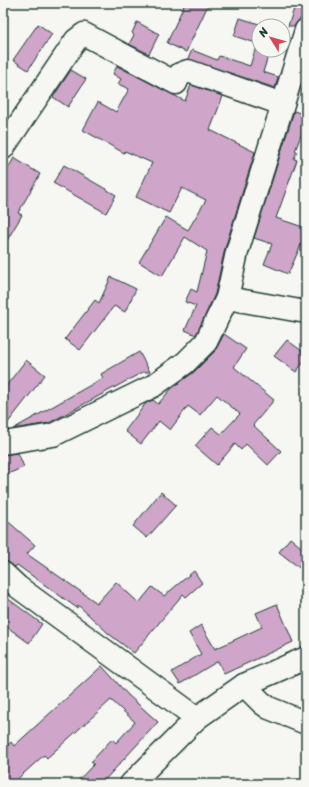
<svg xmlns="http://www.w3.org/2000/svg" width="309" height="787" font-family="Sriracha,sans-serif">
	<rect width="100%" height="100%" fill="#f6f6f2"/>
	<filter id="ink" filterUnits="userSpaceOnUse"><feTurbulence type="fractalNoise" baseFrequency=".025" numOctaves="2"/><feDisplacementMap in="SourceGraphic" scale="8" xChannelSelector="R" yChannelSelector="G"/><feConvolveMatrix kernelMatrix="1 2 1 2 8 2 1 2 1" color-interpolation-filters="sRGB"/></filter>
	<g filter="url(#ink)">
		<g fill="#cfa5c9" stroke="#1f3d34">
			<path d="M185,3H209L186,52L167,43Z"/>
			<path d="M296,3H306V18L298,21L294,26H288Z"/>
			<path d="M240,18L259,24V44L234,36Z"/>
			<path d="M137,22L159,34L149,54L129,44L134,35L132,33Z"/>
			<path d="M38,24L52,34L28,70L13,60Z"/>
			<path d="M192,50L217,60L219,56L250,66L255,50H270L263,72L278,77L275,88L188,59Z"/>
			<path d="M117,66L185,101L191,85L223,96L210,130L255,152L225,248L215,294L196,335L185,330L196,306L185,302L191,289L197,292L207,251L185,237L162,276L139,262L166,217L188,230L206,200L182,188L169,213L136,197L152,163L125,151L124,153L83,130L98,102L116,112L129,89L118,84L121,79L113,74Z"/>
			<path d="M71,70L86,79L68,107L53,97Z"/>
			<path d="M294,111L306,115V122L295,151H297L294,159L297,160L276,218L306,228V234L288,274L264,264L272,244L254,238Z"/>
			<path d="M14,158L40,174L18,213L22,215L3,247V177Z"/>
			<path d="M64,165L116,195L106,213L53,183Z"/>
			<path d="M111,277L136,289L125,312L114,306L80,350L65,339L95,300L99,303Z"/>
			<path d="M224,334L246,349L234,367L274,400L253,425L281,451L268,465L246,444L241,450L235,444L217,465L195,446L212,427L221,434L240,414L217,395L200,415L188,406L170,430L159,421L141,444L125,431L146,403L153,400L158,404L171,389L194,372L215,351Z"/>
			<path d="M287,340L306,354V359L296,372L274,356Z"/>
			<path d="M139,352L150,372H143L49,423L13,429L103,378L101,374Z"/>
			<path d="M26,360L45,375L3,429V390Z"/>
			<path d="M18,453L24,467L3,476V455Z"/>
			<path d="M161,492L176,505L147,538L133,526Z"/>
			<path d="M3,517L35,545L27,554L97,603L116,582L139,603L152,587L164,596L194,571L202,583L186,597L183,594L134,653L109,634L78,605L77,608L17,565L15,567L6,561H3Z"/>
			<path d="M290,538L306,551V573L279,552Z"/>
			<path d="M3,595L42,624L29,643L3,624Z"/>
			<path d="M277,604L293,642L224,674L218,661L180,684L172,672L201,654L189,633L201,625L215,649L262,627L256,613Z"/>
			<path d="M102,666L128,695L158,722L101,784H75L94,764L91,762L112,739L116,743L135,722L111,700L47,758L44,755L12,784H3V750L11,742L14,746Z"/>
		</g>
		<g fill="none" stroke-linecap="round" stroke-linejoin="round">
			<g stroke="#1f3d34" stroke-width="25">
				<g id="minor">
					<path d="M3,148L76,40L84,34L176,83L180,74L188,71L282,104"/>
					<path d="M227,298L306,312"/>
					<path d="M3,443L53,435L153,386L185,363L206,342L227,298L237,252L306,30"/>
					<path d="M3,573L18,587L197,718"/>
					<path d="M244,685L262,703L269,708L306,723"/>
					<path d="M131,784L197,718L244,685L306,658"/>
				</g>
			</g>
			<use href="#minor" stroke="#f6f6f2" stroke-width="22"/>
		</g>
	</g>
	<rect width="309" height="787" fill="none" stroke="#f6f6f2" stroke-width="16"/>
	<rect x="8" y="8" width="293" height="771" fill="none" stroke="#1f3d34" stroke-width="1.5" filter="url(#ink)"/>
	<g transform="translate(271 38) rotate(307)"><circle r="19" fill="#f6f6f2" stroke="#a0aca6"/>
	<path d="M0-3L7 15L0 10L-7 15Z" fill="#d1495b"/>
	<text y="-6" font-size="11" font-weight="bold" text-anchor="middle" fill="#1f3d34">N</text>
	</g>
</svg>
